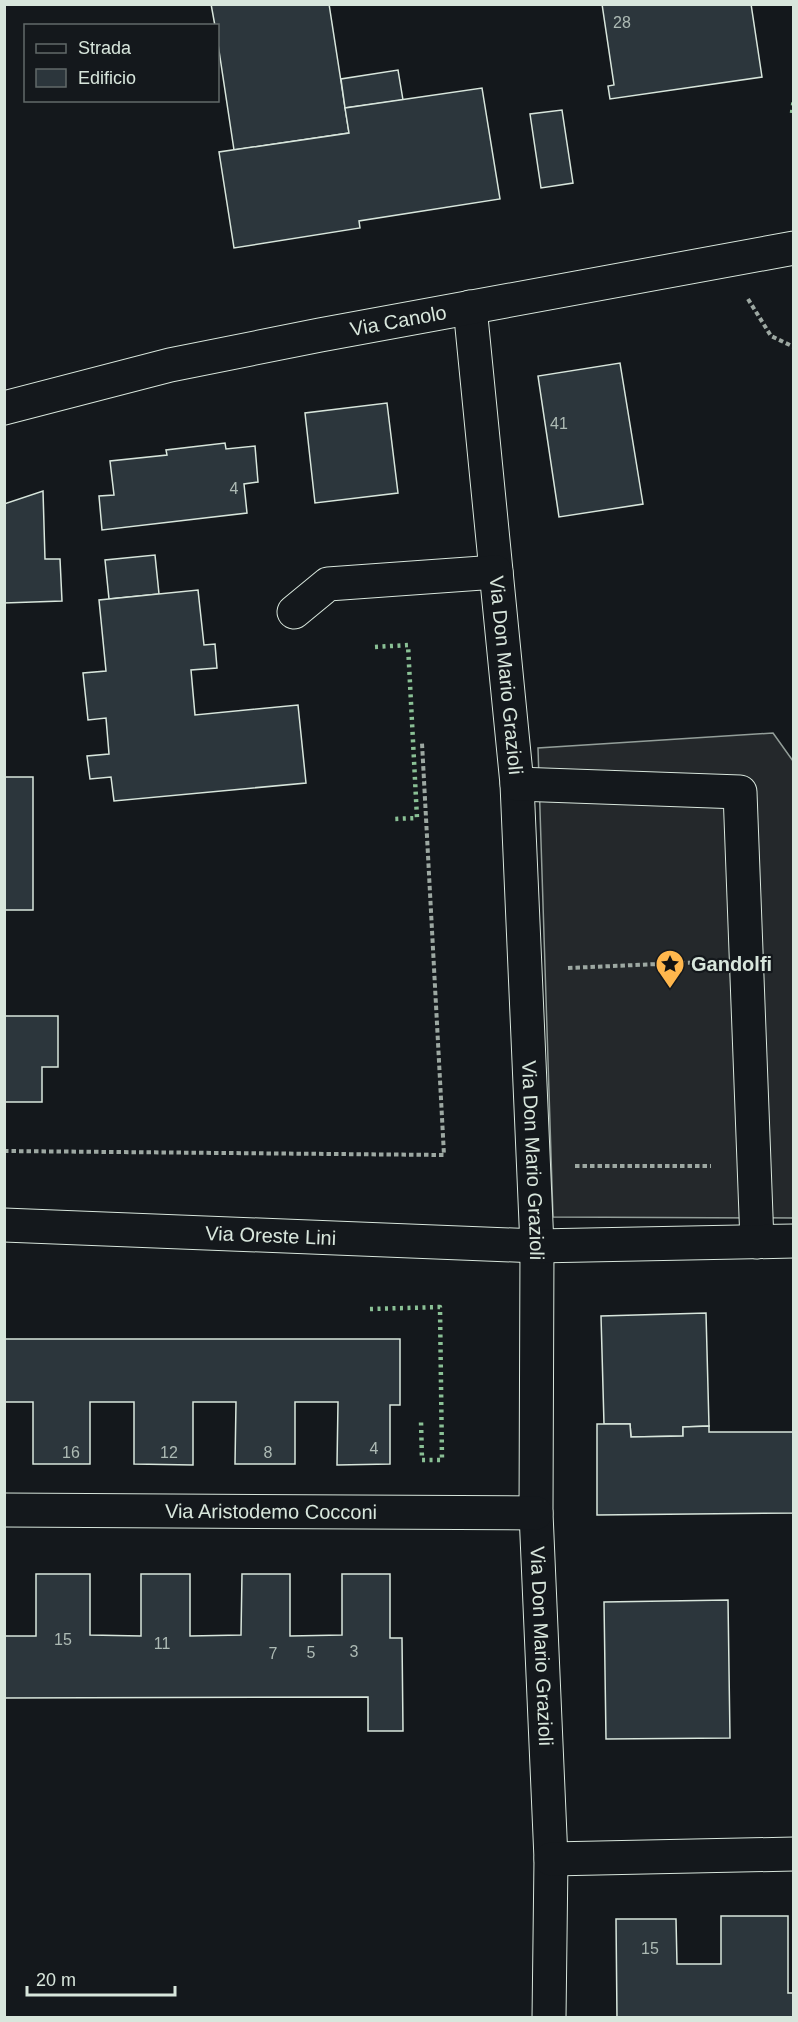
<svg xmlns="http://www.w3.org/2000/svg" width="798" height="2022" font-family="Arial,sans-serif">
	<rect width="100%" height="100%" fill="#14181c"/>
	<path fill="#24282b" stroke="#939e99" stroke-width="1.5" d="M773,733L793,761V1218L553,1217L538,748Z"/>
	<g fill="#2c363c" stroke="#d8e6dc" stroke-width="1.5">
		<path d="M211,4H329L349,133L234,150L218,44V26H215Z"/>
		<path d="M602,4H751L762,77L610,99L608,86L614,85Z"/>
		<path d="M398,70L403,100L345,108L341,79Z"/>
		<path d="M482,88L500,199L359,221L360,228L234,248L219,152L349,133L345,108Z"/>
		<path d="M562,110L573,183L541,188L530,114Z"/>
		<path d="M620,363L643,504L559,517L538,376Z"/>
		<path d="M387,403L398,493L315,503L305,413Z"/>
		<path d="M225,443L226,449L255,446L258,482L244,484L247,513L102,530L99,496L114,495L110,461L167,455L166,450Z"/>
		<path d="M43,491L45,559H60L62,601L4,603V504Z"/>
		<path d="M155,555L159,594L109,599L105,560Z"/>
		<path d="M198,590L204,645L215,644L217,668L191,670L195,715L298,705L306,783L114,801L111,777L90,779L87,756L109,754L106,718L88,720L83,673L106,671L99,600Z"/>
		<rect x="4" y="777" width="29" height="133"/>
		<path d="M4,1016H58V1067H42V1102H4Z"/>
		<path d="M706,1313L709,1426L683,1427V1436L631,1437L630,1424H604L601,1316Z"/>
		<path d="M4,1339H400V1405H390V1464L337,1465L338,1402H295V1464H235L236,1402H193V1465L134,1464V1402H90V1464H33V1402H4Z"/>
		<path d="M597,1424H630L631,1437L683,1436V1427L709,1426V1432H794V1513L597,1515Z"/>
		<path d="M36,1574H90V1635L141,1636V1574H190V1636L241,1635L242,1574H290V1636L342,1635V1574H390V1638H402L403,1731H368V1697L4,1698V1636H36Z"/>
		<path d="M728,1600L730,1738L606,1739L604,1602Z"/>
		<path d="M721,1916H788V1993H794V2018H617L616,1919H676L677,1964H721Z"/>
	</g>
	<g fill="none" stroke-linecap="round" stroke-linejoin="round">
		<g stroke="#d8e6dc" stroke-width="35">
			<g id="minor">
				<path id="s1" d="M470,307L517,784L537,1246L536,1513L551,1859L549,2018"/>
				<path d="M294,612L328,584L496,572"/>
				<path d="M517,784L740,792L757,1242"/>
				<path id="s2" d="M4,1225L537,1246L794,1241"/>
				<path id="s3" d="M4,1510L536,1513"/>
				<path d="M551,1859L794,1854"/>
			</g>
		</g>
		<g stroke="#d8e6dc" stroke-width="35">
			<g id="tertiary">
				<path id="s4" d="M4,408L170,365L320,335L794,248"/>
			</g>
		</g>
		<g stroke="#9da8a2" stroke-width="4" stroke-dasharray="4.5 3" stroke-linecap="butt">
			<path d="M748,299L771,336L794,347"/>
			<path d="M568,968L704,962"/>
			<path d="M4,1151L444,1155L422,743"/>
			<path d="M575,1166H711"/>
		</g>
		<use href="#minor" stroke="#14181c" stroke-width="33"/>
		<use href="#tertiary" stroke="#14181c" stroke-width="33"/>
		<g stroke="#8ac095" stroke-width="4.5" stroke-dasharray="3 4.5" stroke-linecap="butt">
			<path d="M792,113L794,98"/>
			<path d="M375,647L408,645L417,818L394,819"/>
			<path d="M370,1309L440,1307L442,1460H422L421,1421"/>
		</g>
	</g>
	<defs>
		<g id="sight-pin" transform="scale(1.5)"><path d="M0 17L-7.5 6A9.5 9.5 0 1 1 7.5 6Z" fill="#ffb74d" stroke="#14181c"/><path d="M0-6L1.8-2.2L6-1.7L2.9 1.2L3.7 5.4L0 3.3L-3.7 5.4L-2.9 1.2L-6-1.7L-1.8-2.2Z" fill="#111"/></g>
	</defs>
	<g fill-rule="evenodd">
		<use href="#sight-pin" x="670" y="964"/>
	</g>
	<g text-anchor="middle" stroke-width="4.5" stroke-linejoin="round" paint-order="stroke">
		<g font-size="16" fill="#adbab4">
			<text x="622" y="28">28</text>
			<text x="559" y="429">41</text>
			<text x="234" y="494">4</text>
			<text x="374" y="1454">4</text>
			<text x="71" y="1458">16</text>
			<text x="169" y="1458">12</text>
			<text x="268" y="1458">8</text>
			<text x="63" y="1645">15</text>
			<text x="162" y="1649">11</text>
			<text x="354" y="1657">3</text>
			<text x="311" y="1658">5</text>
			<text x="273" y="1659">7</text>
			<text x="650" y="1954">15</text>
		</g>
		<g font-size="20" fill="#d8e6dc" stroke="#14181c">
			<text dy="7" stroke="none"><textPath href="#s4" startOffset="404">Via Canolo</textPath></text>
			<text dy="7" stroke="none"><textPath href="#s1" startOffset="370">Via Don Mario Grazioli</textPath></text>
			<text dy="7" stroke="none"><textPath href="#s1" startOffset="856">Via Don Mario Grazioli</textPath></text>
			<text dy="7" stroke="none"><textPath href="#s2" startOffset="267">Via Oreste Lini</textPath></text>
			<text dy="7" stroke="none"><textPath href="#s3" startOffset="267">Via Aristodemo Cocconi</textPath></text>
			<text dy="7" stroke="none"><textPath href="#s1" startOffset="1342">Via Don Mario Grazioli</textPath></text>
		</g>
		<g font-size="20" font-weight="bold" fill="#d8e6dc" stroke="#14181c" text-anchor="start">
			<text x="691" y="971">Gandolfi</text>
		</g>
	</g>
	<rect width="798" height="2022" fill="none" stroke="#d8e6dc" stroke-width="12"/>
	<rect x="24" y="24" width="195" height="78" fill="#14181c" stroke="#626a69" stroke-width="1.5"/>
	<rect x="36" y="44" width="30" height="9" fill="#14181c" stroke="#626a69" stroke-width="1.5"/>
	<text x="78" y="54" font-size="18" fill="#d8e6dc">Strada</text>
	<rect x="36" y="69" width="30" height="18" fill="#2c363c" stroke="#626a69" stroke-width="1.5"/>
	<text x="78" y="84" font-size="18" fill="#d8e6dc">Edificio</text>
	<path d="M27 1986v9h148v-9" fill="none" stroke="#d8e6dc" stroke-width="3"/>
	<text x="36" y="1986" font-size="18" fill="#d8e6dc" stroke="#14181c" stroke-width="4.5" paint-order="stroke">20 m</text>
</svg>
